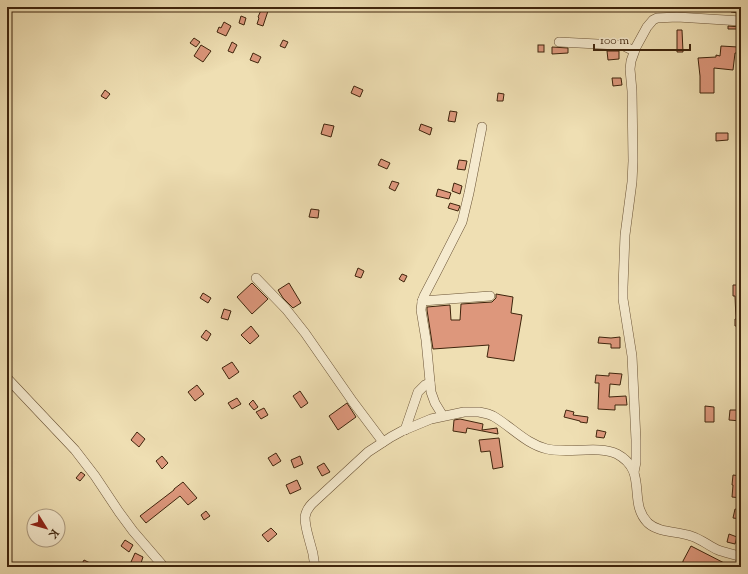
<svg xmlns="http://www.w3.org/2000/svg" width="748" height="574" font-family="'Sorts Mill Goudy',serif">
	<rect width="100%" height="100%" fill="#efdfb3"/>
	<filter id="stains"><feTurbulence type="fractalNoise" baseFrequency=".005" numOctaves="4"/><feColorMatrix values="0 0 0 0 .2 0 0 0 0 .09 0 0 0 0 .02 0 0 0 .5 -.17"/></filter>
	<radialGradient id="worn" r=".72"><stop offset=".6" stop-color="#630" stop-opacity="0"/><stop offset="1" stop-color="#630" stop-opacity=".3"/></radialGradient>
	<g fill="#dd977c" stroke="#3e240c">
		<path d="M731,7L740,8L739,13L731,12Z"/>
		<path d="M262,8L268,11L263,26L257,24L259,18L258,17Z"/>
		<path d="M241,16L246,18L244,25L239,23Z"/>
		<path d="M224,22L231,26L226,36L217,32L219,27L221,28Z"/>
		<path d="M728,26L740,27V29H728Z"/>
		<path d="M677,30H682L683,52H677Z"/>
		<path d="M194,38L200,42L196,47L190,43Z"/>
		<path d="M283,40L288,42L285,48L280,46Z"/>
		<path d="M232,42L237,45L233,53L228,51Z"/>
		<path d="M201,45L211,51L203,62L194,56Z"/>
		<rect x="538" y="45" width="6" height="7"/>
		<path d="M721,46L738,47V53H735L733,70L714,68V93H700V76L698,58L716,57V55L720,56Z"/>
		<path d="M552,47L568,48V53L552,54Z"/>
		<path d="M607,51H619V59L608,60Z"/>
		<path d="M253,53L261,57L258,63L250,60Z"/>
		<path d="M612,78H621L622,85L613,86Z"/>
		<path d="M354,86L363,90L360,97L351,93Z"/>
		<path d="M105,90L110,94L106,99L101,96Z"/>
		<path d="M498,93L504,94L503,101H497Z"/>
		<path d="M450,111L457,112L455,122L448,121Z"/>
		<path d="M324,124L334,126L331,137L321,134Z"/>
		<path d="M421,124L432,128L430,135L419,130Z"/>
		<path d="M716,133H728V140L716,141Z"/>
		<path d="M381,159L390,163L387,169L378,165Z"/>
		<path d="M459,160L467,161L465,170L457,169Z"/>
		<path d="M392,181L399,183L395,191L389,188Z"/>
		<path d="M454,183L462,186L460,194L452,191Z"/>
		<path d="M438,189L451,193L449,199L436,196Z"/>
		<path d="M450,203L460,206L458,211L448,208Z"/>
		<path d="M311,209L319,210L318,218L309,217Z"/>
		<path d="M358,268L364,271L361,278L355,276Z"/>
		<path d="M402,274L407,276L404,282L399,279Z"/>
		<path d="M252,283L268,299L252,314L237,297Z"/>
		<path d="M289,283L301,303L293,308L283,298L278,290Z"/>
		<path d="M733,285H741V326H735V319H736L735,296H733Z"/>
		<path d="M203,293L211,298L208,303L200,298Z"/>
		<path d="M496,294L513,297L511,313L522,315L514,361L487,357L489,345L433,349L427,310V307L450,305L451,320H460L461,304L492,302L496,298Z"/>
		<path d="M224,309L231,311L228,320L221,318Z"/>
		<path d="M251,326L259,336L250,344L241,335Z"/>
		<path d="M206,330L211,334L207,341L201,337Z"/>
		<path d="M599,337L611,338L620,337V348H611V344L598,343Z"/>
		<path d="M232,362L239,372L229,379L222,368Z"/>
		<path d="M609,373L622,374L620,385L610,384L609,397L626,396L627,405H615V410L598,409L599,383H595L596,375L609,376Z"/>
		<path d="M197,385L204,394L195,401L188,392Z"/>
		<path d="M300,391L308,403L301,408L293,396Z"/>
		<path d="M237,398L241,404L232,409L228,403Z"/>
		<path d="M253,400L258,407L254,410L249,404Z"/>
		<path d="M347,403L356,417L338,430L329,416Z"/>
		<path d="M705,406L714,407V422H705Z"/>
		<path d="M264,408L268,415L261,419L256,412Z"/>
		<path d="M566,410L574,412L573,415L588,417L587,423L580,422V421L564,417Z"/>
		<path d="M730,410H741V421L729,420Z"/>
		<path d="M460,419L483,424L482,430L497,428L498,434L467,428L466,433L453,431L454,420Z"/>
		<path d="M597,430L606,432L604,438L596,437Z"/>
		<path d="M137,432L145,439L139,447L131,440Z"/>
		<path d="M499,438L503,467L493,469L490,451L481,452L479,440Z"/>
		<path d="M276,453L281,461L273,466L268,458Z"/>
		<path d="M162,456L168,463L162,469L156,461Z"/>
		<path d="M300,456L303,464L294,468L291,460Z"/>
		<path d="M324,463L330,472L322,476L317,467Z"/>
		<path d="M81,472L85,475L80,481L76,478Z"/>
		<path d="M733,475L741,476V498L732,497L733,485H732Z"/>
		<path d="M297,480L301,489L290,494L286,485Z"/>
		<path d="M183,482L197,498L188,505L180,496L146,523L140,516L174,490V489Z"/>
		<path d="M735,509L741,510V519L733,518Z"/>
		<path d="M206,511L210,516L204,520L201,515Z"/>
		<path d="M271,528L277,534L268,542L262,535Z"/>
		<path d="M729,534L737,537L735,544L727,542Z"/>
		<path d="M125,540L133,545L129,552L121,546Z"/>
		<path d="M691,546L732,567H682L683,561Z"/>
		<path d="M135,553L143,557L140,566L131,562Z"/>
		<path d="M84,560L90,563L88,567H80Z"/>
	</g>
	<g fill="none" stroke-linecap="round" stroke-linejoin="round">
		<g stroke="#6a5336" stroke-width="10">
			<g id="minor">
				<path d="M559,42L617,45L624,46L634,51"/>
				<path d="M256,278L286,309L305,333L353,402L383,442"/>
				<path d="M422,301L490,296"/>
				<path d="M7,378L75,450L95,476L119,512L133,531L164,567"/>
				<path d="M443,416L435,403L431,392L426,340L421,310L422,302L424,296L436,273L462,222L469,193L482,127"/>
				<path d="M405,430L418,392L425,385L430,383"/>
				<path d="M634,472L636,462V440L632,356L623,299V287L625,235L632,182L633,161L632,91L630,69L631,61L636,47L647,27L653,20L657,18L677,17L741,21"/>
				<path d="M315,567C314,557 312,548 309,539C307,532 305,524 305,517C306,511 310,505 315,501L368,452L391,437L402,431L431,419L464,412H479L488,414L493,416C512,427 526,444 547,449C568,454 599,445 617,454C649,471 627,502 648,523C659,533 677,531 691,536C701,539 709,546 718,550C726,553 734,554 741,557"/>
			</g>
		</g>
		<use href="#minor" stroke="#f5eace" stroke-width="9"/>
	</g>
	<rect width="748" height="574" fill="none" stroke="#efdfb3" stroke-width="24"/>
	<rect x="8" y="8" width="732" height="558" fill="none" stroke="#3e240c" stroke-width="2"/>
	<rect x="12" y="12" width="724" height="550" fill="none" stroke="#3e240c"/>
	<g transform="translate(46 528) rotate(127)"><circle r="19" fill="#f5eace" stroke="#ac9b80"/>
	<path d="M0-3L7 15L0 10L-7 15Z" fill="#8f2418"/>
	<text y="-6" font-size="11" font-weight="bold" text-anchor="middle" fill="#3e240c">K</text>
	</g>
	<path d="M594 44v6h96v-6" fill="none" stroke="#3e240c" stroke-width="2"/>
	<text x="600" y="44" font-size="12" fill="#3e240c" stroke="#f5eace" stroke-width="3" paint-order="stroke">100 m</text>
	<rect width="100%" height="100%" filter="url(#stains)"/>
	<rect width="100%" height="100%" fill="url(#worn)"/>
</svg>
